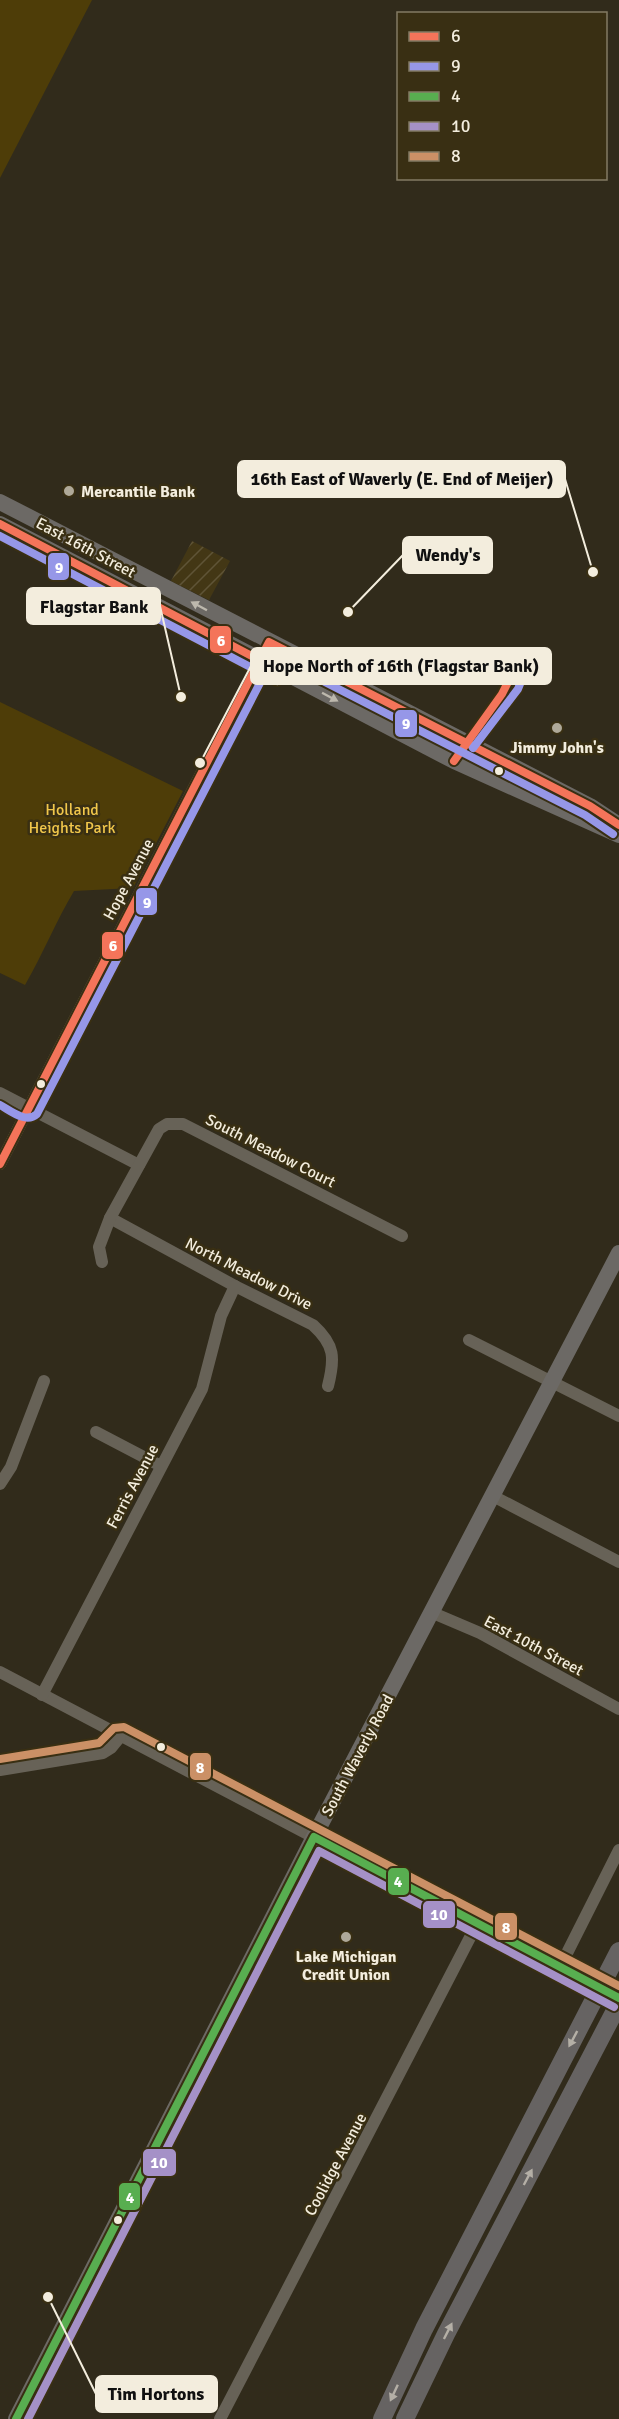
<svg xmlns="http://www.w3.org/2000/svg" width="619" height="2419" font-family="Signika,sans-serif">
	<defs>
		<pattern id="industrial-furrows" width="10" height="10" patternUnits="userSpaceOnUse" patternTransform="scale(1.5)"><rect width="10" height="10" fill="#433715"/><path d="M-1 1l2-2M0 10L10 0M9 11l2-2" fill="none" stroke="#5f5437"/></pattern>
	</defs>
	<rect width="100%" height="100%" fill="#312b1b"/>
	<path fill="url(#industrial-furrows)" d="M192,541L230,561L209,600L171,581Z"/>
	<g fill="#4e3d08">
		<path d="M0,0H92L0,178Z"/>
		<path d="M0,702L183,791L133,888L74,891C56,921 43,954 25,985L0,973Z"/>
	</g>
	<g fill="none" stroke-linecap="round" stroke-linejoin="round">
		<g stroke="#676257" stroke-width="12">
			<path d="M0,1093L139,1165"/>
			<path d="M0,1164L269,642"/>
			<path d="M110,1218L235,1286L313,1325C335,1345 335,1358 328,1386"/>
			<path d="M102,1262L99,1247L110,1218L159,1129L167,1124H183L402,1236"/>
			<path d="M469,1340L619,1416"/>
			<path d="M96,1432L161,1466"/>
			<path d="M0,1484L11,1467L44,1381"/>
			<path d="M493,1496L619,1562"/>
			<path d="M433,1613L480,1633L619,1709"/>
			<path d="M0,1672L600,1988"/>
			<path d="M42,1695L202,1389L221,1316L235,1286"/>
			<path d="M0,1770L103,1753L111,1748L120,1737"/>
			<path d="M560,1967L619,1850"/>
			<path d="M220,2419L477,1924"/>
		</g>
		<g stroke="#6c6965" stroke-width="16">
			<path d="M0,502L590,806L619,825"/>
			<path d="M0,524L454,761L619,835"/>
			<path d="M600,1988L619,1998"/>
			<path d="M16,2419L314,1837L619,1253"/>
		</g>
		<g stroke="#666362" stroke-width="18">
			<path d="M382,2419L424,2329L619,1951"/>
			<path d="M405,2419L446,2334L619,2003"/>
		</g>
		<g stroke="#392f13" stroke-width="12">
			<g id="bus-1">
				<path d="M0,524L282,672"/>
				<path d="M454,761L502,694L514,670"/>
				<path d="M0,1164L269,642L590,806L619,825"/>
			</g>
		</g>
		<g stroke="#392f13" stroke-width="12">
			<g id="bus-2">
				<path d="M0,536L277,681"/>
				<path d="M473,748L518,689L524,674"/>
				<path d="M0,1105C11,1111 26,1124 37,1114L274,656L585,815L613,834"/>
			</g>
		</g>
		<g stroke="#392f13" stroke-width="12">
			<path id="bus-3" d="M16,2419L314,1837L619,1998"/>
		</g>
		<g stroke="#392f13" stroke-width="12">
			<path id="bus-4" d="M28,2419L319,1851L614,2007"/>
		</g>
		<g stroke="#392f13" stroke-width="12">
			<path id="bus-5" d="M0,1759L99,1743L114,1728L124,1727L619,1986"/>
		</g>
		<use href="#bus-1" stroke="#f4745a" stroke-width="8"/>
		<use href="#bus-2" stroke="#9697e8" stroke-width="8"/>
		<use href="#bus-3" stroke="#58ae50" stroke-width="8"/>
		<use href="#bus-4" stroke="#a591c7" stroke-width="8"/>
		<use href="#bus-5" stroke="#cb9066" stroke-width="8"/>
	</g>
	<defs><path id="oneway-solid" d="M-6-.8H1V-3.2L6.5 0L1 3.2V.8H-6Z" transform="scale(1.5)"/></defs>
	<g fill="#bdb8ad">
		<use href="#oneway-solid" transform="translate(199 606) rotate(-152)"/>
		<use href="#oneway-solid" transform="translate(330 697) rotate(28)"/>
	</g>
	<g fill="#b4afa6">
		<use href="#oneway-solid" transform="translate(573 2039) rotate(118)"/>
		<use href="#oneway-solid" transform="translate(528 2177) rotate(-62)"/>
		<use href="#oneway-solid" transform="translate(448 2331) rotate(-63)"/>
		<use href="#oneway-solid" transform="translate(394 2393) rotate(115)"/>
	</g>
	<g fill="#afa999" stroke="#392f13" stroke-width="2">
		<circle cx="69" cy="491" r="6"/>
		<circle cx="557" cy="728" r="6"/>
		<circle cx="346" cy="1937" r="6"/>
	</g>
	<g fill="#f3eddd" stroke="#392f13" stroke-width="2">
		<circle cx="499" cy="771" r="5"/>
		<circle cx="41" cy="1084" r="5"/>
		<circle cx="161" cy="1747" r="5"/>
		<circle cx="118" cy="2220" r="5"/>
	</g>
	<g text-anchor="middle" stroke-width="5" stroke-linejoin="round" paint-order="stroke">
		<g font-size="16" font-weight="bold" fill="#f3eddd" stroke="#392f13">
			<text x="81" y="497" text-anchor="start">Mercantile Bank</text>
			<text x="557" y="753">Jimmy John's</text>
			<text x="346" y="1962">Lake Michigan<tspan x="346" dy="18">Credit Union</tspan></text>
		</g>
		<g font-size="16" fill="#f3eddd" stroke="#392f13">
			<text transform="translate(86 547) rotate(28)" y="6">East 16th Street</text>
			<text transform="translate(128 879) rotate(-62)" y="6">Hope Avenue</text>
			<text transform="translate(271 1150) rotate(27)" y="6">South Meadow Court</text>
			<text transform="translate(249 1273) rotate(27)" y="6">North Meadow Drive</text>
			<text transform="translate(132 1486) rotate(-62)" y="6">Ferris Avenue</text>
			<text transform="translate(534 1645) rotate(28)" y="6">East 10th Street</text>
			<text transform="translate(357 1755) rotate(-62)" y="6">South Waverly Road</text>
			<text transform="translate(335 2164) rotate(-62)" y="6">Coolidge Avenue</text>
		</g>
		<g font-size="16" fill="#f1c74b" stroke="#392f13">
			<text x="72" y="815">Holland<tspan x="72" dy="18">Heights Park</tspan></text>
		</g>
	</g>
	<path fill="none" stroke="#f3eddd" stroke-width="2" d="M593 572L565 479M348 612L403 555M181 697L160 606M200 763L251 666M48 2297L96 2394"/>
	<g fill="#f3eddd" stroke="#392f13" stroke-width="2">
		<circle cx="593" cy="572" r="6"/>
		<circle cx="348" cy="612" r="6"/>
		<circle cx="181" cy="697" r="6"/>
		<circle cx="200" cy="763" r="6"/>
		<circle cx="48" cy="2297" r="6"/>
	</g>
	<g fill="#f3eddd" stroke="#f3eddd" stroke-width="2">
		<rect x="238" y="461" width="327" height="36" rx="6"/>
		<rect x="403" y="537" width="89" height="36" rx="6"/>
		<rect x="27" y="588" width="133" height="36" rx="6"/>
		<rect x="251" y="648" width="300" height="36" rx="6"/>
		<rect x="96" y="2376" width="121" height="36" rx="6"/>
	</g>
	<g font-size="18" text-anchor="middle" font-weight="bold" fill="#111">
		<text x="402" y="485">16th East of Waverly (E. End of Meijer)</text>
		<text x="448" y="561">Wendy's</text>
		<text x="94" y="613">Flagstar Bank</text>
		<text x="401" y="672">Hope North of 16th (Flagstar Bank)</text>
		<text x="156" y="2400">Tim Hortons</text>
	</g>
	<g stroke="#392f13" stroke-width="2">
		<rect x="47" y="552" width="23" height="29" rx="6" fill="#9697e8"/>
		<rect x="209" y="625" width="23" height="29" rx="6" fill="#f4745a"/>
		<rect x="394" y="709" width="24" height="29" rx="6" fill="#9697e8"/>
		<rect x="135" y="887" width="23" height="29" rx="6" fill="#9697e8"/>
		<rect x="101" y="931" width="23" height="29" rx="6" fill="#f4745a"/>
		<rect x="189" y="1752" width="23" height="29" rx="6" fill="#cb9066"/>
		<rect x="387" y="1867" width="23" height="29" rx="6" fill="#58ae50"/>
		<rect x="422" y="1900" width="34" height="29" rx="6" fill="#a591c7"/>
		<rect x="494" y="1912" width="24" height="29" rx="6" fill="#cb9066"/>
		<rect x="142" y="2148" width="35" height="29" rx="6" fill="#a591c7"/>
		<rect x="118" y="2182" width="23" height="29" rx="6" fill="#58ae50"/>
	</g>
	<g font-size="16" text-anchor="middle" font-weight="bold" fill="#fff">
		<text x="59" y="573">9</text>
		<text x="221" y="646">6</text>
		<text x="406" y="729">9</text>
		<text x="147" y="908">9</text>
		<text x="113" y="951">6</text>
		<text x="200" y="1773">8</text>
		<text x="398" y="1887">4</text>
		<text x="439" y="1920">10</text>
		<text x="506" y="1933">8</text>
		<text x="159" y="2168">10</text>
		<text x="130" y="2203">4</text>
	</g>
	<rect x="397" y="12" width="210" height="168" fill="#392f13" stroke="#837b64" stroke-width="1.5"/>
	<rect x="409" y="32" width="30" height="9" fill="#f4745a" stroke="#837b64" stroke-width="1.5"/>
	<text x="451" y="42" font-size="18" fill="#f3eddd">6</text>
	<rect x="409" y="62" width="30" height="9" fill="#9697e8" stroke="#837b64" stroke-width="1.5"/>
	<text x="451" y="72" font-size="18" fill="#f3eddd">9</text>
	<rect x="409" y="92" width="30" height="9" fill="#58ae50" stroke="#837b64" stroke-width="1.5"/>
	<text x="451" y="102" font-size="18" fill="#f3eddd">4</text>
	<rect x="409" y="122" width="30" height="9" fill="#a591c7" stroke="#837b64" stroke-width="1.5"/>
	<text x="451" y="132" font-size="18" fill="#f3eddd">10</text>
	<rect x="409" y="152" width="30" height="9" fill="#cb9066" stroke="#837b64" stroke-width="1.5"/>
	<text x="451" y="162" font-size="18" fill="#f3eddd">8</text>
</svg>
